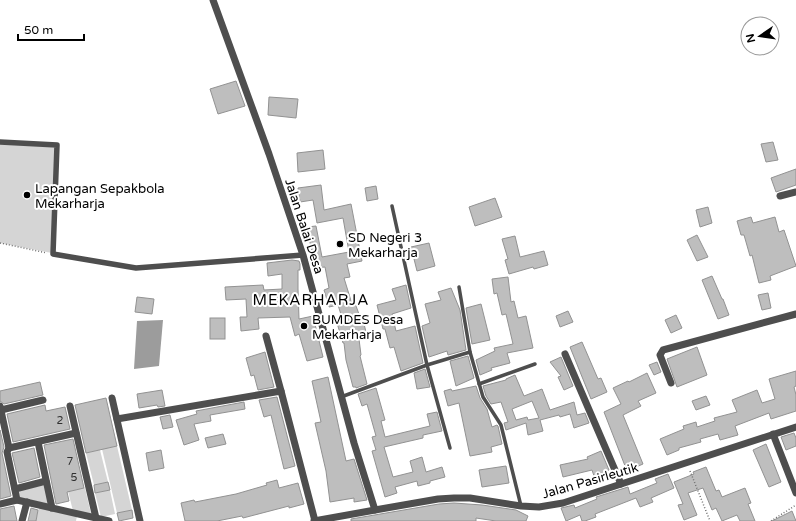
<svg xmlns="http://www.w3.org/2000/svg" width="796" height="521" font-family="'Varela Round',sans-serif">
	<rect width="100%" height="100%" fill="#fff"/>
	<g fill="#d5d5d5">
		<path d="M0,144L55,147L52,253L0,243Z"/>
		<path d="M117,446L132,510L117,513L102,449Z"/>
		<path d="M100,450L108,482L94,485L86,453Z"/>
		<path d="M44,485L49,504L20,498L18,491Z"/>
		<path d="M85,488L91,514L73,511L68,491Z"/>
		<path d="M110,490L115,514L101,517L95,493Z"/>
		<path d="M39,507L77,516L76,521H36Z"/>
	</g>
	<path fill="#9c9c9c" d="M163,320L159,366L134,369L137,321Z"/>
	<g fill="#bebebe" stroke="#929292" fill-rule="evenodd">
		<path d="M236,81L245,106L218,114L210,89Z"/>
		<path d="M269,97L298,99L296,118L268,115Z"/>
		<path d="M773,142L778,160L766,162L761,144Z"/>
		<path d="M323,150L325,169L298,172L297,153Z"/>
		<path d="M796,169V185L776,192L771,178Z"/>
		<path d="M321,185L324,210L351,204L362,261L347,264L350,277L344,278L352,304L355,303L360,317L362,316L367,336L359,339L361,355L360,356L367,384L356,388V387H353L346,360L344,343H343L337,323L343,321L338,305L329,307L324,290L329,288L325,267L315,268L307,227L316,226L322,257L349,252L343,218L317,223L313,200L300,202L298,188Z"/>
		<path d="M376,186L378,199L367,201L365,188Z"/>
		<path d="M495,198L502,217L475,226L469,207Z"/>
		<path d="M708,207L712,223L700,227L696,210Z"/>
		<path d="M751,217L753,223L775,217L779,232L784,230L796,266L770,276L771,280L759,283L752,255L750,256L744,235H741L737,221Z"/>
		<path d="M697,235L708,257L697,261L687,240Z"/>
		<path d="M515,236L520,257L544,251L548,265L534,269L533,267L509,274L505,260L508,259L502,239Z"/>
		<path d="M429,243L435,266L417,271L411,247Z"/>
		<path d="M292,260L299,261L300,264V270H298V289L299,319L313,316L323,357L307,361L299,334L295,336L290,317L258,318L259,329L241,331L240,317H247L246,299L226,300L225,287L263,285L264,290L282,289V274L268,276L267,263Z"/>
		<path d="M712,276L722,299H723L729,315L718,319L702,280Z"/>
		<path d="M508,277L511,302L514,301L518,318L526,316L533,348L507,353L510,363L491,368L492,370L480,375L476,360L495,351L494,348L513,344L506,314L502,315L497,293L494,294L492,279Z"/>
		<path d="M406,285L411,308L392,314L396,331L415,326L423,363L401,371L394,347L390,348L385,329H383L377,305L396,300L392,289Z"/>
		<path d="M451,288L460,310L466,350L448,355L447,351L429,357L422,326L430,323L425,304L441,300L438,292Z"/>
		<path d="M768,293L771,308L762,310L758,295Z"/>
		<path d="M137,297L154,299L152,314L135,312Z"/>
		<path d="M481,304L490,340L472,344L466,308Z"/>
		<path d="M568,311L573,322L560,327L556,316Z"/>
		<path d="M676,315L682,328L671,333L665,320Z"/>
		<rect x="210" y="318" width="15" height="21"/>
		<path d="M582,342L598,379L601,378L607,392L591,399L570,347Z"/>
		<path d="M697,347L707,375L677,387L667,359Z"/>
		<path d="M265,352L274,387L258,390L254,375L251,376L246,358Z"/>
		<path d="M468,356L474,378L456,386L450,361Z"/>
		<path d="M561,357L573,386L564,390L558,377L561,376L550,362Z"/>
		<path d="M657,362L661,372L654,375L649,365Z"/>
		<path d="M425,369L430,387L417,389L414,373Z"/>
		<path d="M796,371V386L794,387L796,395V411L771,419L769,413L735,426L738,435L720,440L718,434L700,439L701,442L679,448V450L667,455L660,439L684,429L683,426L696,422L697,427L715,421L714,418L737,412L732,400L757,390L762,403L775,399L769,379Z"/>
		<path d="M647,373L656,393L638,401L641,406L623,415L643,464L627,471L604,412L621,404L613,388L628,381L629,382Z"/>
		<path d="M515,375L524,396L542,389L550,410L574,402L577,415L585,413L589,423L574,428L570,414L560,417L559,415L540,420L543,431L528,435L526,423L506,430L504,423L508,422L501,402L491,404L486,396L483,386L506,380V379ZM532,401L539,418L528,420L527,417L516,420L512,409Z"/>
		<path d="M328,377L346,461L354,459L367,500L354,502V498L330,502L326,471L315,423L321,422L312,381Z"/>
		<path d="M40,382L43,395L4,404L0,401V391Z"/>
		<path d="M476,386L480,398L487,409L492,427L497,425L498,426L502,444L491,447L492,452L470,456L459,403L448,406L444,391L451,389L452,391Z"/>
		<path d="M376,388L385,420L381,421L385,437L430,426L427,414L437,412L442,431L423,435V438L384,447L393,477L413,472L410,461L422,457L426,472L442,467L445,477L430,481V483L418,486L417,481L395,487L397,493L385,497L372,451L376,450L372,437L376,436L367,404L362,406L358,394Z"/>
		<path d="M162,390L165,406L158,407L157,405L139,408L137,394Z"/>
		<path d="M706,396L710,405L696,410L692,401Z"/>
		<path d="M277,397L295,466L284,469L271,415L264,417L259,400Z"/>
		<path d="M106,398L117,446L86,453L75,405Z"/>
		<path d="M244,402L245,409L210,415L211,421L194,424L199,440L184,445L176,420L197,414L196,411Z"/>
		<path d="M45,405L46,411L65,407L70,429L13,442L7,414Z"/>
		<path d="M170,415L173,427L163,429L160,417Z"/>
		<path d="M0,430L4,447L2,453L11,496L0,499Z"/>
		<path d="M794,433L796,438V446L786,450L781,437Z"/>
		<path d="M223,434L226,444L208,448L205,438Z"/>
		<path d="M73,439L84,488L67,492L69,501L56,504L44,445Z"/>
		<path d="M766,444L781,482L769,487L753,450Z"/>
		<path d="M34,448L40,477L19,483L12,453Z"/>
		<path d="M161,450L164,468L149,471L146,453Z"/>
		<path d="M601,451L609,470L594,476L592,470L563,477L560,465L588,459L587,457Z"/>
		<path d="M506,466L509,483L482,487L479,470Z"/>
		<path d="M706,467L716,491L719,490L722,497L745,488L751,503L748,504L755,521H740L737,515L722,521L716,508L712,510L703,488L688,493L697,515L684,520L678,505L683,504L674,482L694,474L693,472Z"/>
		<path d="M668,474L674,488L651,498L653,502L640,507L636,498L595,514L596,517L585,521H582L580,515L566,521L561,508L574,505L575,508L597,499L596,497L628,487L630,494L657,483L655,479Z"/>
		<path d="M277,480L279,488L298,483L304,504L289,508V506L243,518L242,516L217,521H185L181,503L194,500L195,502L236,494L267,485L266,483Z"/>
		<path d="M108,482L110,490L95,493L94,485Z"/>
		<path d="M454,503L482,505L516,510L528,516L526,521H496L476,518V521H351V519L439,504Z"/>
		<path d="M14,506L17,521H0V509Z"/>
		<path d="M31,508L38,510L36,521H28Z"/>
		<path d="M132,510L133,518L119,521L117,513Z"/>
		<path d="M792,511L796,521H772Z"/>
	</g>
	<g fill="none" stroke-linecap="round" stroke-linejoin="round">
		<g stroke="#707070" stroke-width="1.5" stroke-dasharray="1 2" stroke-linecap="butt">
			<path d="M0,243L47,253"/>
			<path d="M690,471L710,521"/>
			<path d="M771,521L796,505"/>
		</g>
		<g stroke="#4e4e4e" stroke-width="3.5">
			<path d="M392,206L427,365L470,352L483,397L501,425L521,506"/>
			<path d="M459,287L470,352"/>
			<path d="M479,384L535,364"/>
			<path d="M341,397L427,365L450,448"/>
		</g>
		<path stroke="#4e4e4e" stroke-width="5.5" d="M0,142L57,145L53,254L136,268L303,255"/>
		<g stroke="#4e4e4e" stroke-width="7">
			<path d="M213,0L269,154L303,255L354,443L375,510"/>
			<path d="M780,196L796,192"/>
			<path d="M266,336L281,391"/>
			<path d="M565,354L621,484"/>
			<path d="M671,383L660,355L663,350L796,314"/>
			<path d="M112,398L140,521"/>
			<path d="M0,406L9,448L7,452L17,500"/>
			<path d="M70,406L96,518"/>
			<path d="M1,410L43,400"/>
			<path d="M117,419L281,391L315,521"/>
			<path d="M773,434L796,493"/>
			<path d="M38,442L52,508"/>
			<path d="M9,448L76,433"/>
			<path d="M15,489L46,481"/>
			<path d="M0,504L17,500L109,521"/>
			<path d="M22,521L27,502"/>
			<path d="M314,521L375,510L438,499L454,498H470L521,506L539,507L563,503L796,427"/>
		</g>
	</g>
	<g fill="#000" stroke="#fff" stroke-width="1.5">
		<circle cx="27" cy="195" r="4"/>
		<circle cx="340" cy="244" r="4"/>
		<circle cx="304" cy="326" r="4"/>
	</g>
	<g text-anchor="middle" stroke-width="4" stroke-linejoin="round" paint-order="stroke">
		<g font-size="11" fill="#303030">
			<text x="60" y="424">2</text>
			<text x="70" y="465">7</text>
			<text x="74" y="481">5</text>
		</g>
		<g font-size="13" fill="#000" stroke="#fff" text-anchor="start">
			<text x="35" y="193">Lapangan Sepakbola<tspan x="35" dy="15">Mekarharja</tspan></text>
			<text x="348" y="242">SD Negeri 3<tspan x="348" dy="15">Mekarharja</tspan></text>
			<text x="312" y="324">BUMDES Desa<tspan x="312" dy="15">Mekarharja</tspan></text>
		</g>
		<g font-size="13" fill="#000" stroke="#fff">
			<text transform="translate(305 226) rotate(72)" y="5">Jalan Balai Desa</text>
			<text transform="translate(590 480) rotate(-16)" y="5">Jalan Pasirleutik</text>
		</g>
		<g font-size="15" letter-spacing="1" fill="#000" stroke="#fff">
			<text x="311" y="305">MEKARHARJA</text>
		</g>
	</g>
	<g transform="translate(760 36) rotate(257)"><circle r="19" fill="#ffffff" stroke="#999999"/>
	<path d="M0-3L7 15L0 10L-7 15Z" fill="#000000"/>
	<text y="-6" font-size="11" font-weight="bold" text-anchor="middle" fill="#000000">N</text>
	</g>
	<path d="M18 34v6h66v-6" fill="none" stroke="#000000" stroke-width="2"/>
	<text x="24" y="34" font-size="12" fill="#000000" stroke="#ffffff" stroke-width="3" paint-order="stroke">50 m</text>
</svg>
